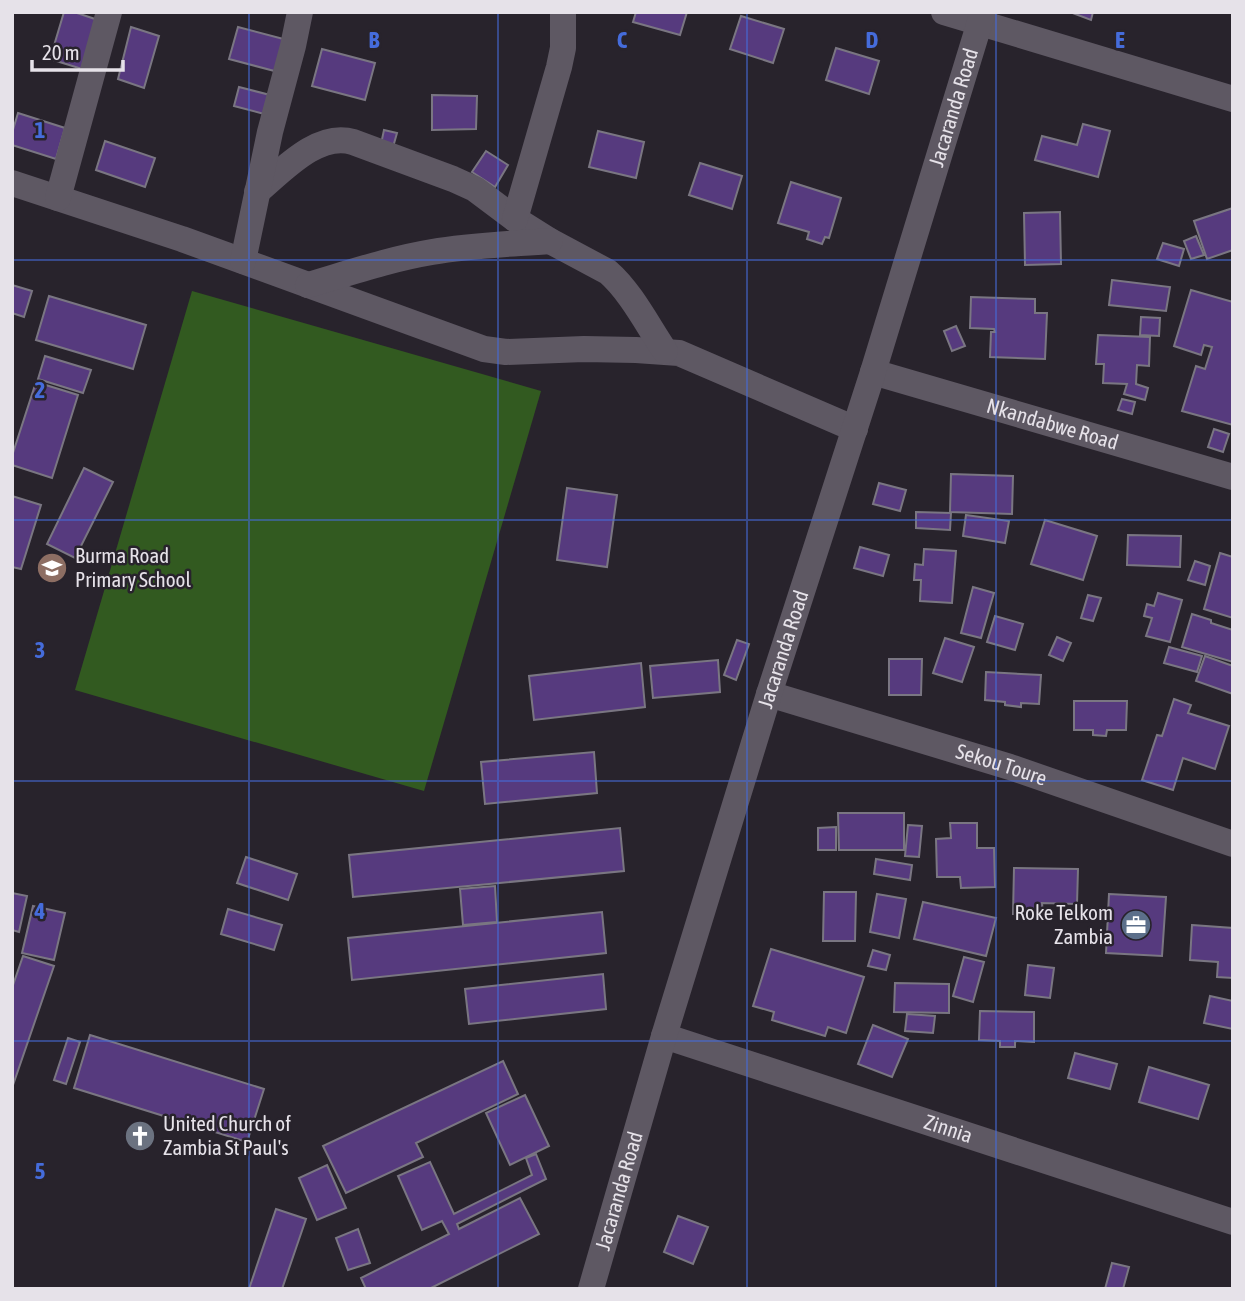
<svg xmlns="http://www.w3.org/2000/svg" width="1245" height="1301" font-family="'Asap Condensed',sans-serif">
	<rect width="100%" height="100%" fill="#28232c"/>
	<path fill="#325a20" d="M192,291L541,391L424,791L75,690Z"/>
	<g fill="#563a7e" stroke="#7a7682" stroke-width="2">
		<path d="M64,12H74L98,20L82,69L50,59Z"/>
		<path d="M636,12H687L680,35L633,22Z"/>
		<path d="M1070,12H1093L1091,20Z"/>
		<path d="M741,16L784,29L773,63L730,49Z"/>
		<path d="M131,27L159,36L144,88L118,79Z"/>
		<path d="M238,27L291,41L282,73L229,59Z"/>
		<path d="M836,48L879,61L869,94L826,80Z"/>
		<path d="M322,49L375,63L365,100L312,86Z"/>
		<path d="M239,87L274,96L268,115L234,106Z"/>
		<path d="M432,95L477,96L476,129L432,130Z"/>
		<path d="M18,113L65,128L56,159L12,145V133Z"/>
		<path d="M1083,124L1110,131L1098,177L1035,160L1042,136L1077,145Z"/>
		<path d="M384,130L397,133L393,147L381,144Z"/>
		<path d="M598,131L644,142L636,178L589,167Z"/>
		<path d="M105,141L155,158L145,187L96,170Z"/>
		<path d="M486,151L508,165L495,187L472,172Z"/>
		<path d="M700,163L742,176L732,209L689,195Z"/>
		<path d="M791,182L841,198L829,238L825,237L822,244L807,239L809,232L778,223Z"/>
		<path d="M1233,208V250L1207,259L1194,221Z"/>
		<path d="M1060,212L1061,264L1025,265L1024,213Z"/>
		<path d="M1196,236L1204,255L1191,259L1184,241Z"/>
		<path d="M1163,243L1184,249L1179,266L1157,259Z"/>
		<path d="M1112,280L1170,287L1166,311L1109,305Z"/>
		<path d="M12,285L32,291L24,317L12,313Z"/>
		<path d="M1191,290L1233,302V425L1182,411L1196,366L1205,369L1212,347L1204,345L1201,355L1174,346Z"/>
		<path d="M49,296L146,325L133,369L36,340Z"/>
		<path d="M971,297L1035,299V313H1047L1045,359L990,357L991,332H995L994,329L970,328Z"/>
		<path d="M1141,317L1160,318L1159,336L1140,335Z"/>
		<path d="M956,326L965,346L952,351L944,331Z"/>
		<path d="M1098,335L1150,337L1149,366L1137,365L1136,384L1148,388L1145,400L1124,394L1127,384L1103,383L1104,364H1096Z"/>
		<path d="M45,356L91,370L83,393L38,379Z"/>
		<path d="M36,382L78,395L52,478L12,465V456Z"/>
		<path d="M1122,399L1135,402L1132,414L1118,410Z"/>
		<path d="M1214,429L1229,434L1223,452L1208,447Z"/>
		<path d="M84,468L113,482L75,558L47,544Z"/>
		<path d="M951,474L1013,476L1012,514L950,512Z"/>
		<path d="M879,483L906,490L900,511L873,504Z"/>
		<path d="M567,488L617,495L607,567L557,560Z"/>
		<path d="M12,496L41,505L21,569L12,567Z"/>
		<path d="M916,512L951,513L950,530L916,528Z"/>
		<path d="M966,515L1009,521L1005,543L963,536Z"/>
		<path d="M1045,520L1097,536L1083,580L1031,564Z"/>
		<path d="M1128,535L1181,536L1180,567L1127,565Z"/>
		<path d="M860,547L889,555L883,576L854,568Z"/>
		<path d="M924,549L956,551L952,603L920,601L921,580H914L915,564L923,565Z"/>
		<path d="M1220,553L1233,557V618L1204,609Z"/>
		<path d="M1195,561L1210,566L1205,585L1188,580Z"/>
		<path d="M973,587L994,593L981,638L961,633Z"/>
		<path d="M1158,593L1182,600L1170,642L1146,636L1152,618L1144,616L1147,604L1154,606Z"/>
		<path d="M1088,595L1101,598L1093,621L1081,618Z"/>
		<path d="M1192,614L1211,620V623L1233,630V662L1182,647Z"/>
		<path d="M995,616L1023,624L1015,650L987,642Z"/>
		<path d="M1057,637L1071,643L1063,661L1049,655Z"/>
		<path d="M945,638L974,647L962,682L933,673Z"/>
		<path d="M737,640L749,644L736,680L724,675Z"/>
		<path d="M1169,647L1202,656L1197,672L1164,663Z"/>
		<path d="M1205,656L1233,666V694L1196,681Z"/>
		<path d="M889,659H922L921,695H889Z"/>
		<path d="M718,660L720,692L653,698L650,666Z"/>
		<path d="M641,663L645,707L534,720L529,676Z"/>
		<path d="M986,672L1041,675L1039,704L1021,703V707L1005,705V702L985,700Z"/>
		<path d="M1174,699L1191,705L1188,713L1229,726L1215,769L1183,758L1173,790L1142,780L1157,735L1162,736Z"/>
		<path d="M1074,701H1127L1126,730H1107L1106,736L1093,735V730H1074Z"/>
		<path d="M594,752L597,793L485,804L481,762Z"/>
		<path d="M838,813H904V850H839Z"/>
		<path d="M950,823H977V848H994L995,887L961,888L960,877H937L936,839L951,838Z"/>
		<path d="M908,825L922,826L919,857L905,856Z"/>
		<path d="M836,827V850H818V828Z"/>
		<path d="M620,828L624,871L353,897L349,855Z"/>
		<path d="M246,857L297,874L288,900L237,883Z"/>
		<path d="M876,859L912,865L910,880L874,874Z"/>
		<path d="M1014,868L1078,869L1077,904L1042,903L1043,914H1013Z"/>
		<path d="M495,886L497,922L463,925L460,889Z"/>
		<path d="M824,892H856L855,941H823Z"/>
		<path d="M12,893L27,896L19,932L12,930Z"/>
		<path d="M877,894L906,899L899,938L870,932Z"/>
		<path d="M1109,894L1166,897L1162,956L1106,953Z"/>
		<path d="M923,902L996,918L986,956L914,939Z"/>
		<path d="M33,906L65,913L54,960L22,953Z"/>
		<path d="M228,909L282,925L274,950L221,934Z"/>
		<path d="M602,912L606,953L352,980L348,938Z"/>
		<path d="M1192,925L1233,928V978L1217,977L1218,962L1190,960Z"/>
		<path d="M771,949L864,977L846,1033L828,1027L825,1036L772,1020L774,1012L753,1006Z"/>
		<path d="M873,950L890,955L886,970L868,966Z"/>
		<path d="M23,956L54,966L12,1088V988Z"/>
		<path d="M964,957L984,962L973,1002L953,996Z"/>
		<path d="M1028,965L1054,968L1050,998L1025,995Z"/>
		<path d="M603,974L606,1009L469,1024L465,989Z"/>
		<path d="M895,983L949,984V1013L894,1012Z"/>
		<path d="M1210,996L1233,1001V1029L1204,1023Z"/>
		<path d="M980,1011L1034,1012V1042L1015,1041V1047H1000V1041L979,1040Z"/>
		<path d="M907,1014L935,1016L933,1033L905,1031Z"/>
		<path d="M873,1025L908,1039L892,1077L858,1064Z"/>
		<path d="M90,1035L264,1089L247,1142L74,1088Z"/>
		<path d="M68,1038L80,1042L66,1084L54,1080Z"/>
		<path d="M1075,1053L1117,1064L1110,1089L1068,1078Z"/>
		<path d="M503,1061L518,1094L416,1143L423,1157L346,1193L323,1146Z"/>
		<path d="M1149,1067L1209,1085L1198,1119L1139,1102Z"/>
		<path d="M525,1095L549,1146L510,1165L486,1113Z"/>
		<path d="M536,1154L546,1179L457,1224L459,1229L520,1198L539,1234L429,1289H366L361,1278L449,1234L442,1221L422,1230L398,1176L430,1162L454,1214L532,1175L526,1158Z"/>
		<path d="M327,1165L346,1208L317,1220L299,1178Z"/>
		<path d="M276,1209L306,1219L282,1289H249Z"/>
		<path d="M678,1216L708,1227L693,1264L664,1252Z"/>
		<path d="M358,1229L370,1263L348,1270L336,1238Z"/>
		<path d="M1112,1263L1129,1267L1123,1289H1105Z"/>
	</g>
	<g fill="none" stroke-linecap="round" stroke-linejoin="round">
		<g stroke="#5e5863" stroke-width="26">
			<path d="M944,12L1233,99"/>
			<path d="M12,183L182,239L484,349L506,352L584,349L636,350L679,353L855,429"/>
			<path d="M257,192C282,171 318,131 353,142L453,179L475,189L515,219L550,241L608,272C631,292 648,326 665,351"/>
			<path d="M58,198L109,12"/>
			<path d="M515,219L559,67L563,48V12"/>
			<path d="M243,261L270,132L293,46L300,12"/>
			<path d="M308,285C349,273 390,259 432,252C471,245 511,244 550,241"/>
			<path id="s1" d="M873,372L1233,477"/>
			<path id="s2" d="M769,694L1010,767L1233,844"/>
			<path id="s3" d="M664,1036L1233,1222"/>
			<path id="s4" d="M591,1289L664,1036L769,694L873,372L983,12"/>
		</g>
	</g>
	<path fill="none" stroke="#456cdb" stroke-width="2" stroke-opacity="0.55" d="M249,12V1289M498,12V1289M747,12V1289M996,12V1289M12,260H1233M12,520H1233M12,781H1233M12,1041H1233"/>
	<defs>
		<g id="school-disc" transform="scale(1.575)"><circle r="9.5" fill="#8d6e63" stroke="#28232c"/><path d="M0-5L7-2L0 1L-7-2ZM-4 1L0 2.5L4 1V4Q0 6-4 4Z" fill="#fff"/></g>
		<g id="office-disc" transform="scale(1.575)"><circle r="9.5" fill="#5c6f8a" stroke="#28232c"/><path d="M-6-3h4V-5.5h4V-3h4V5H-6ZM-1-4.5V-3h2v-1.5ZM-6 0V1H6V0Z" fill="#fff"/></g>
		<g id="church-disc" transform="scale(1.575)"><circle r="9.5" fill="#6b7280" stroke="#28232c"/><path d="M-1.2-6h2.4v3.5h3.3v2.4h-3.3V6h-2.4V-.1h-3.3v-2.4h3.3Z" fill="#fff"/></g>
	</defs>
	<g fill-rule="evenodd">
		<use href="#school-disc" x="52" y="568"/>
		<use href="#office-disc" x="1136" y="925"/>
		<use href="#church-disc" x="140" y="1136"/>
	</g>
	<g text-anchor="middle" stroke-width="5" stroke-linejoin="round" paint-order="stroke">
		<g font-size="21" fill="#e6e2e9" stroke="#28232c">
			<text dy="7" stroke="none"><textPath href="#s4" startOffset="1236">Jacaranda Road</textPath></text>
			<text dy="7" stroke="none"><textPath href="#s1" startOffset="187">Nkandabwe Road</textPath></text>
			<text dy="7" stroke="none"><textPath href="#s4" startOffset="668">Jacaranda Road</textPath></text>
			<text dy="7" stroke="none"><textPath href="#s2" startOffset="243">Sekou Toure</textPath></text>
			<text dy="7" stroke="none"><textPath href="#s3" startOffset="299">Zinnia</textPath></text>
			<text dy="7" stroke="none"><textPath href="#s4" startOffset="102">Jacaranda Road</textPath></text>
		</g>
		<g font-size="21" fill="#e6e2e9" stroke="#28232c" text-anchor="start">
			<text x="75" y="563">Burma Road<tspan x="75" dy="24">Primary School</tspan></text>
			<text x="1113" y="920" text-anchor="end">Roke Telkom<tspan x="1113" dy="24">Zambia</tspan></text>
			<text x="163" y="1131">United Church of<tspan x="163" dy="24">Zambia St Paul's</tspan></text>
		</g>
	</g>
	<g font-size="23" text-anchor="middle" font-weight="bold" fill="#456cdb" stroke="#28232c" stroke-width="5" stroke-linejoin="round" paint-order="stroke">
		<text x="374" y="48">B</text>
		<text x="622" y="48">C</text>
		<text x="872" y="48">D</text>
		<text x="1120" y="48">E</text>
		<text x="40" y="138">1</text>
		<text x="40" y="398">2</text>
		<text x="40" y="658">3</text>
		<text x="40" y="919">4</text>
		<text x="40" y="1179">5</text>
	</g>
	<rect width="1245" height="1301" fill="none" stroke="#e6e2e9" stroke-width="28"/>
	<path d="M32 60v10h91v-10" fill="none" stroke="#e6e2e9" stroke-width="3.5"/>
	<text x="42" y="60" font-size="21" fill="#e6e2e9" stroke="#28232c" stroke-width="5" paint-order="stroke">20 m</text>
</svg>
